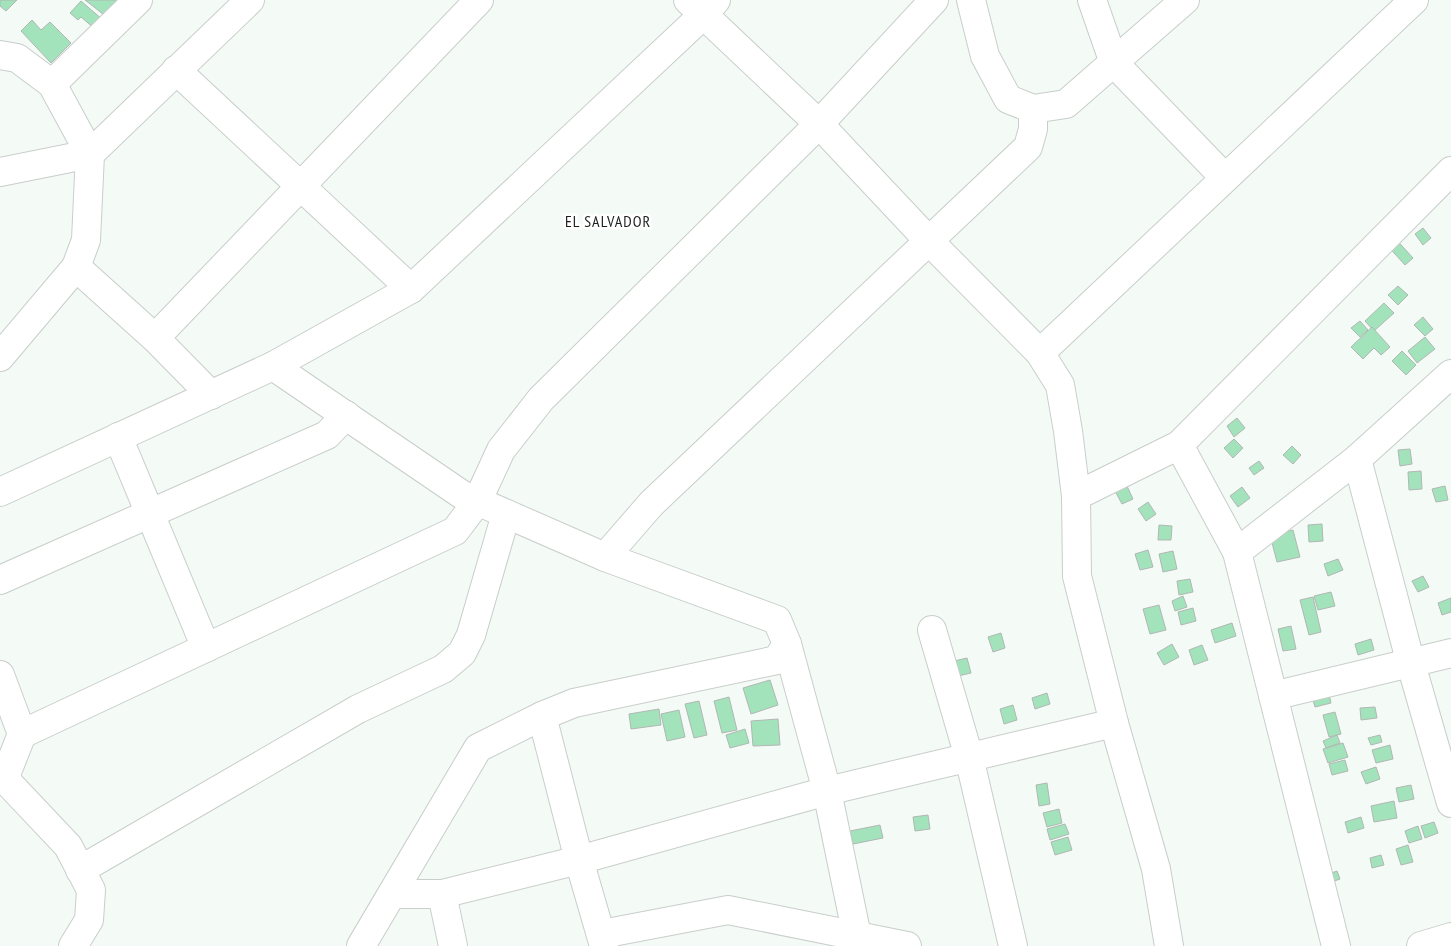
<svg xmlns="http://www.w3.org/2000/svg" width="1451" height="946" font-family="'PT Sans Narrow',sans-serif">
	<rect width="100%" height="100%" fill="#f4faf6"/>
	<g fill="#a2e3bb" stroke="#b1b7b3">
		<path d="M0,0H17L6,11L0,6Z"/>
		<path d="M85,0H122L108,18Z"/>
		<path d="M81,1L103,20L95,29L81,17L78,20L70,13Z"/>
		<path d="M32,20L41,30L50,22L71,43L51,63L21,31Z"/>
		<path d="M1423,228L1431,238L1423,245L1415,234Z"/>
		<path d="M1393,236L1413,258L1405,265L1385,243Z"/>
		<path d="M1398,286L1408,295L1398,305L1388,295Z"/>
		<path d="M1384,303L1394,313L1374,331L1365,321Z"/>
		<path d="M1423,317L1433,329L1425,336L1414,325Z"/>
		<path d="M1360,321L1368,330L1360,337L1351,328Z"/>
		<path d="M1372,327L1390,347L1381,355L1374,348L1363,359L1351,347Z"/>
		<path d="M1425,337L1435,349L1417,363L1408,351Z"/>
		<path d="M1402,351L1416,365L1406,375L1392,361Z"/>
		<path d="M1237,418L1245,428L1234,437L1227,426Z"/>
		<path d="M1234,439L1243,448L1233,458L1224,448Z"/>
		<path d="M1292,446L1301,455L1293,464L1283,455Z"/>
		<path d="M1410,449L1412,464L1400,466L1398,450Z"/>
		<path d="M1259,461L1264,468L1254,475L1249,468Z"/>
		<path d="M1421,471L1422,489L1409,490L1408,472Z"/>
		<path d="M1127,486L1133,499L1122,504L1115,491Z"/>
		<path d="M1445,486L1448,500L1436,502L1432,489Z"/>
		<path d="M1242,487L1250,498L1238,507L1230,496Z"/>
		<path d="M1148,502L1156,514L1146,521L1138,509Z"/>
		<path d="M1322,524L1323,541L1309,542L1308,525Z"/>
		<path d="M1159,525L1172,526L1171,540H1158Z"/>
		<path d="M1293,530L1300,557L1277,562L1270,535Z"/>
		<path d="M1148,550L1153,567L1140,570L1135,554Z"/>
		<path d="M1173,551L1177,569L1163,572L1159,554Z"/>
		<path d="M1338,559L1343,570L1328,576L1324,564Z"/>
		<path d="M1423,576L1429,587L1418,592L1412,581Z"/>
		<path d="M1190,579L1193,592L1179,595L1177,581Z"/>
		<path d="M1331,592L1335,606L1318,610L1314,596Z"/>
		<path d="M1183,596L1187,607L1175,611L1172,601Z"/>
		<path d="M1313,597L1321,632L1309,635L1300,600Z"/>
		<path d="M1451,598V612L1442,615L1438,603Z"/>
		<path d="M1159,605L1166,630L1150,634L1143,609Z"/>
		<path d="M1193,608L1196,621L1181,625L1178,612Z"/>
		<path d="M1232,623L1236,636L1215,643L1211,630Z"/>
		<path d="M1291,626L1296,649L1283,651L1278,629Z"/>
		<path d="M1001,633L1005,648L993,652L988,637Z"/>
		<path d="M1371,639L1374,650L1358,655L1355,644Z"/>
		<path d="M1172,644L1179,657L1164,665L1157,653Z"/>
		<path d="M1202,645L1208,660L1194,665L1189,650Z"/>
		<path d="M967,658L971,673L958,676L954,661Z"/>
		<path d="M770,680L778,705L751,714L743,688Z"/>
		<path d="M1328,690L1331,703L1315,707L1311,694Z"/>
		<path d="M1047,693L1050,704L1035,709L1032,698Z"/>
		<path d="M729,697L737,730L722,733L714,701Z"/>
		<path d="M699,701L707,735L694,738L685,704Z"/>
		<path d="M1013,705L1017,720L1004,724L1000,709Z"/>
		<path d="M1375,707L1377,718L1361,720L1360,708Z"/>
		<path d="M659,709L661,725L631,729L629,714Z"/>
		<path d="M679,710L685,737L667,741L661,714Z"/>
		<path d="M1335,712L1341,734L1329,737L1323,715Z"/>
		<path d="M778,719L780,745L753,746L751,721Z"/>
		<path d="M745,729L749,743L730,748L726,735Z"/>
		<path d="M1337,735L1340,743L1326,748L1323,741Z"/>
		<path d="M1380,735L1382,742L1371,745L1368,738Z"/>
		<path d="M1343,743L1348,757L1328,763L1323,749Z"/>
		<path d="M1390,745L1393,759L1376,763L1372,750Z"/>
		<path d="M1345,760L1348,771L1332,775L1329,764Z"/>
		<path d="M1376,767L1380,779L1366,784L1361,772Z"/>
		<path d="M1047,783L1050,804L1039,806L1036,785Z"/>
		<path d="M1411,785L1414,799L1399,802L1396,788Z"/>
		<path d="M1394,801L1397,818L1374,822L1371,806Z"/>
		<path d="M1059,809L1062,823L1047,827L1043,813Z"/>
		<path d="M928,815L930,829L915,831L913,817Z"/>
		<path d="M1361,817L1364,828L1348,833L1345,822Z"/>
		<path d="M1434,822L1438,833L1425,838L1421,826Z"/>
		<path d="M1065,824L1069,834L1050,840L1047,829Z"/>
		<path d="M880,825L883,838L853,844L850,831Z"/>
		<path d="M1418,826L1422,839L1409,843L1405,831Z"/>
		<path d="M1068,837L1072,850L1055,855L1051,842Z"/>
		<path d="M1408,845L1413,862L1401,865L1396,849Z"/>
		<path d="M1381,855L1384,865L1372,868L1370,858Z"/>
		<path d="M1337,871L1340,879L1329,883L1326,875Z"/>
	</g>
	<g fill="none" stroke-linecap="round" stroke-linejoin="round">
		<g stroke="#c8ceca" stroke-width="30">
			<g id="minor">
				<path d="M688,0L819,124L929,241L1040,353L1060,385L1068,431L1076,496L1077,576L1114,723L1156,869L1169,946"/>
				<path d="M971,0L985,56L1008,99L1033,109L1066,104L1185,0"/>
				<path d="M1092,0L1114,63L1225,178"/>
				<path d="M0,55L17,58L52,84L90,154L86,240L76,267L0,357"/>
				<path d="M176,70L411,289"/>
				<path d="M52,84L138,0"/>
				<path d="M0,172L90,154L250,0"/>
				<path d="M76,267L155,338L211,395"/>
				<path d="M155,338L479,0"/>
				<path d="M1040,353L1414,0"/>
				<path d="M273,366L461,494L605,557L777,620L787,644L827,791L857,936"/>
				<path d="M118,437L206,648"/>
				<path d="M1179,445L1237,552L1336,946"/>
				<path d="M1357,459L1411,664L1451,803"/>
				<path d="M0,492L273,366L411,289L703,15L716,0"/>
				<path d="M1076,496L1179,445L1451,171"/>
				<path d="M1237,552L1357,459L1451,374"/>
				<path d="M605,557L651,504L1028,147L1033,129V109"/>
				<path d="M0,580L327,435L346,415"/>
				<path d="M932,630L969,757L1013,946"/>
				<path d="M0,675L22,734"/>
				<path d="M1273,696L1451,653"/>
				<path d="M542,716L579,860L604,946"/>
				<path d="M0,774L68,846L91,890L89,920L73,946"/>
				<path d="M5,777L22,734L455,531L477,502L501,450L541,399L819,124L934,0"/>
				<path d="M80,870L358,709L443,669L462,653L471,635L506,514"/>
				<path d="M392,894H442L579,860L827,791L1114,723"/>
				<path d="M442,894L453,946"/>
				<path d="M602,934L728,910L907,946"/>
				<path d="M361,946L478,748L542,716L574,703L777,660L787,644"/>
				<path d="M1421,946L1451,937"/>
			</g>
		</g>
		<use href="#minor" stroke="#fff" stroke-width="28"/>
	</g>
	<g text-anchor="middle" stroke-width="5" stroke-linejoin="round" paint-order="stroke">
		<g font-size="16" letter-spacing="1" fill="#1d1f1e" stroke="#fff">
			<text x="608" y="227">EL SALVADOR</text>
		</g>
	</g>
</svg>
